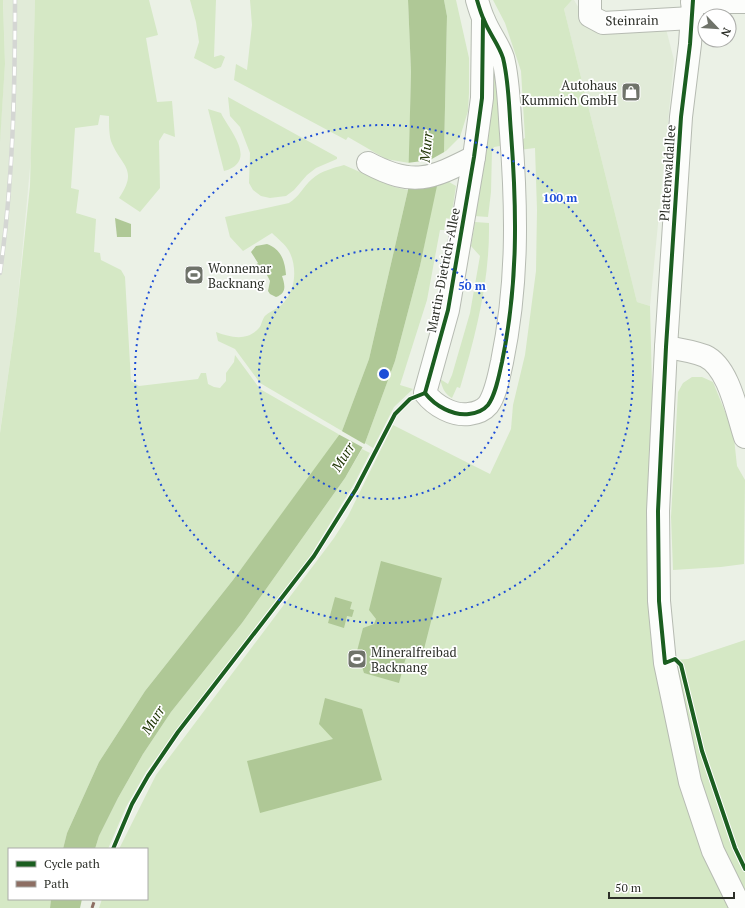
<svg xmlns="http://www.w3.org/2000/svg" width="745" height="908" font-family="'PT Serif',serif">
	<rect width="100%" height="100%" fill="#ebf1e6"/>
	<g fill="#e1ebd8">
		<path d="M3,0H35L31,157L16,319L0,432V138L5,64Z"/>
		<path d="M572,0H574L586,20L666,29L674,60L650,306L637,302L564,9Z"/>
	</g>
	<g fill="#d5e8c5">
		<path d="M0,0H3V3L5,64L0,142Z"/>
		<path d="M35,0H149L158,35L146,38L157,102L172,101L175,137L164,133L159,141L160,188L140,212L119,198C139,168 121,167 111,141C109,134 109,124 109,116L100,115L98,125L75,128L71,188L79,190L76,213L96,219L94,252L100,253L101,260L121,270L125,277L131,381L139,386L198,379L201,373H206L208,384L214,387L220,388L226,381V373L234,362L235,355L260,389L340,435L233,580L145,691L99,762L67,833L63,849H9V899H51L50,908H0V433L16,319L30,186Z"/>
		<path d="M190,0H216L214,57L221,55L225,57L221,67L215,69L194,58L199,42L196,22Z"/>
		<path d="M250,0H408L411,72L409,163L386,159L348,137L346,140L234,80L236,64L247,70L252,25Z"/>
		<path d="M444,0H456L469,58V93L468,111L460,137L444,153L447,16Z"/>
		<path d="M493,0H572L564,9L637,302L650,306L659,661L688,659L745,640V908H99L102,899H147V849H119L156,775L334,538L348,516L393,425L490,474L511,429L513,405L525,355L536,271L537,210L535,148L519,150L518,142L525,138L521,71L505,23Z"/>
		<path d="M498,61L500,146L494,147L492,150L491,192L488,217L474,216L489,65Z"/>
		<path d="M228,97L337,157V159L316,168L307,175L294,190L286,196L270,198L261,196L253,190L249,183L250,153L240,127L230,116Z"/>
		<path d="M208,109L221,113C229,130 259,161 224,171Z"/>
		<path d="M344,165L394,187L408,190L369,359L342,431L260,383L235,349L218,341L216,332C230,337 247,342 259,328C262,325 262,318 266,315C272,310 280,308 285,301C296,288 297,266 289,251C285,244 278,239 272,233L243,251L230,237L225,217L289,203C299,197 303,187 312,179C321,171 333,168 344,165Z"/>
		<path d="M444,182H449L456,186L451,219L446,218L444,230H440L427,300L400,385L413,389L394,407L373,448L365,443L395,361L420,266L436,186Z"/>
		<path d="M475,222L489,223C490,280 476,334 460,388L457,387L452,398C444,394 442,386 440,379L448,384L452,375L470,313L480,256L471,246Z"/>
		<path d="M692,377H702L713,382L728,419L734,438L737,466L745,480L744,564L721,567L673,570L671,517L678,392L683,383Z"/>
		<path d="M362,449L370,453L354,484L309,558L210,686L146,772L126,807L108,849H95L99,836L118,798L143,754L171,712L242,623L345,478Z"/>
	</g>
	<g fill="#afc896">
		<path d="M408,0H444L447,16L444,153L420,266L395,361L365,443L345,478L242,623L171,712L143,754L118,798L99,836L95,849H63L67,833L99,762L145,691L233,580L342,431L369,359L408,190L411,72Z"/>
		<path d="M115,218L131,224V237H117Z"/>
		<path d="M267,244C281,249 285,261 286,275L282,276C285,285 287,293 276,297L270,294L268,291L270,281L263,267L256,270L254,266L258,263L251,252L256,246Z"/>
		<path d="M381,561L442,578L423,653L406,657L399,683L364,673L357,651L363,628L374,624L376,619L369,610Z"/>
		<path d="M335,597L352,602L350,609L354,610L352,617L347,616L344,628L328,623Z"/>
		<path d="M325,698L362,709L382,780L260,813L247,761L333,739L319,724Z"/>
		<path d="M51,899H82L80,908H50Z"/>
	</g>
	<g fill="#ebf1e6">
		<path d="M446,151L438,185L426,188L406,189L407,163L430,160Z"/>
		<path d="M340,430L366,445L364,448L338,434Z"/>
	</g>
	<g fill="none" stroke-linecap="round" stroke-linejoin="round">
		<g stroke="#b6bbb2" stroke-width="24">
			<g id="minor">
				<path d="M477,0C479,7 481,14 484,20C489,33 499,45 503,58C509,82 509,109 511,133C517,212 518,284 502,362C499,375 496,394 488,405C483,411 477,413 469,414C453,416 435,406 425,393L448,310L474,157L482,98L483,18"/>
				<path d="M590,0V16L603,23L692,18"/>
				<path d="M693,0L690,44L681,117L666,347L658,511L659,601L665,663L690,782L713,851L741,908"/>
				<path d="M692,2H745"/>
				<path d="M368,163C413,187 431,179 474,157"/>
				<path d="M666,347C679,349 692,351 705,356C729,367 737,413 745,437"/>
			</g>
		</g>
		<use href="#minor" stroke="#fcfdfb" stroke-width="22"/>
		<g stroke="#d4d6d3" stroke-width="4.5">
			<path id="rail" d="M0,273C13,182 15,91 15,0"/>
		</g>
		<use href="#rail" stroke="#fff" stroke-width="3" stroke-dasharray="9" stroke-linecap="butt"/>
		<path stroke="#8d6e63" stroke-width="3" stroke-dasharray="6 3" stroke-linecap="butt" d="M92,908L95,899"/>
		<g stroke="#fff" stroke-width="6">
			<g id="cycleway">
				<path d="M693,0L690,44L681,117L666,347L658,511L659,601L665,663L675,659L681,665L702,751L735,848L745,869"/>
				<path d="M425,393C435,406 453,416 469,414C477,413 483,411 488,405C496,394 499,375 502,362C518,284 517,212 511,133C509,109 509,82 503,58C499,45 489,33 484,20C481,14 479,7 477,0"/>
				<path d="M425,393L448,310L474,157L482,98L483,20"/>
				<path d="M113,849L132,804L148,776L178,732L314,556L356,489L395,414L410,399L425,393"/>
			</g>
		</g>
		<use href="#cycleway" stroke="#1b5e20" stroke-width="4"/>
	</g>
	<g fill="none" stroke="#1d4ed8" stroke-width="2" stroke-dasharray="2 4">
		<circle cx="384" cy="374" r="125"/>
		<circle cx="384" cy="374" r="249"/>
	</g>
	<defs>
		<g id="shop-square" transform="scale(1)"><rect x="-9" y="-9" width="18" height="18" rx="4" fill="#6f736a" stroke="#fff"/><path d="M-5-2.5h2.3a2.7 3.5 0 0 1 5.4 0H5L5.5 6h-11ZM-1.5-2.5h3a1.5 2.3 0 0 0-3 0Z" fill="#fff"/></g>
		<g id="stadium-square" transform="scale(1)"><rect x="-9" y="-9" width="18" height="18" rx="4" fill="#6f736a" stroke="#fff"/><path d="M0-5a6.5 5 0 1 0 0 10a6.5 5 0 1 0 0-10ZM-3.5-1.8h7v3.6h-7Z" fill="#fff"/></g>
	</defs>
	<g fill-rule="evenodd">
		<use href="#shop-square" x="631" y="92"/>
		<use href="#stadium-square" x="194" y="275"/>
		<use href="#stadium-square" x="357" y="659"/>
	</g>
	<g text-anchor="middle" stroke-width="3.5" stroke-linejoin="round" paint-order="stroke">
		<g font-size="13" fill="#2c2f28" stroke="#fff">
			<text transform="translate(632 20) rotate(-1)" y="5">Steinrain</text>
			<text transform="translate(667 173) rotate(-86)" y="5">Plattenwaldallee</text>
			<text transform="translate(443 270) rotate(-79)" y="5">Martin-Dietrich-Allee</text>
		</g>
		<g font-size="13" fill="#2c2f28" stroke="#fff" text-anchor="start">
			<text x="617" y="90" text-anchor="end">Autohaus<tspan x="617" dy="15">Kummich GmbH</tspan></text>
			<text x="208" y="273">Wonnemar<tspan x="208" dy="15">Backnang</tspan></text>
			<text x="371" y="657">Mineralfreibad<tspan x="371" dy="15">Backnang</tspan></text>
		</g>
		<g font-size="14" font-style="italic" fill="#1f3403" stroke="#fff">
			<text transform="translate(426 147) rotate(-84)" y="5">Murr</text>
			<text transform="translate(343 457) rotate(-58)" y="5">Murr</text>
			<text transform="translate(153 720) rotate(-57)" y="5">Murr</text>
		</g>
	</g>
	<circle cx="384" cy="374" r="6" fill="#1d4ed8" stroke="#fff" stroke-width="2"/>
	<g font-size="12" text-anchor="middle" font-weight="bold" fill="#1d4ed8" stroke="#fff" stroke-width="3.5" stroke-linejoin="round" paint-order="stroke">
		<text x="560" y="202">100 m</text>
		<text x="472" y="290">50 m</text>
	</g>
	<rect x="8" y="848" width="140" height="52" fill="#ffffff" stroke="#abaca9"/>
	<rect x="16" y="861" width="20" height="6" fill="#1b5e20" stroke="#abaca9"/>
	<text x="44" y="868" font-size="12" fill="#2c2f28">Cycle path</text>
	<rect x="16" y="881" width="20" height="6" fill="#8d6e63" stroke="#abaca9"/>
	<text x="44" y="888" font-size="12" fill="#2c2f28">Path</text>
	<g transform="translate(717 28) rotate(115)"><circle r="19" fill="#ffffff" stroke="#abaca9"/>
	<path d="M0-3L7 15L0 10L-7 15Z" fill="#6f736a"/>
	<text y="-6" font-size="11" font-weight="bold" text-anchor="middle" fill="#2c2f28">N</text>
	</g>
	<path d="M609 892v6h125v-6" fill="none" stroke="#2c2f28" stroke-width="2"/>
	<text x="615" y="892" font-size="12" fill="#2c2f28" stroke="#ffffff" stroke-width="3" paint-order="stroke">50 m</text>
</svg>
